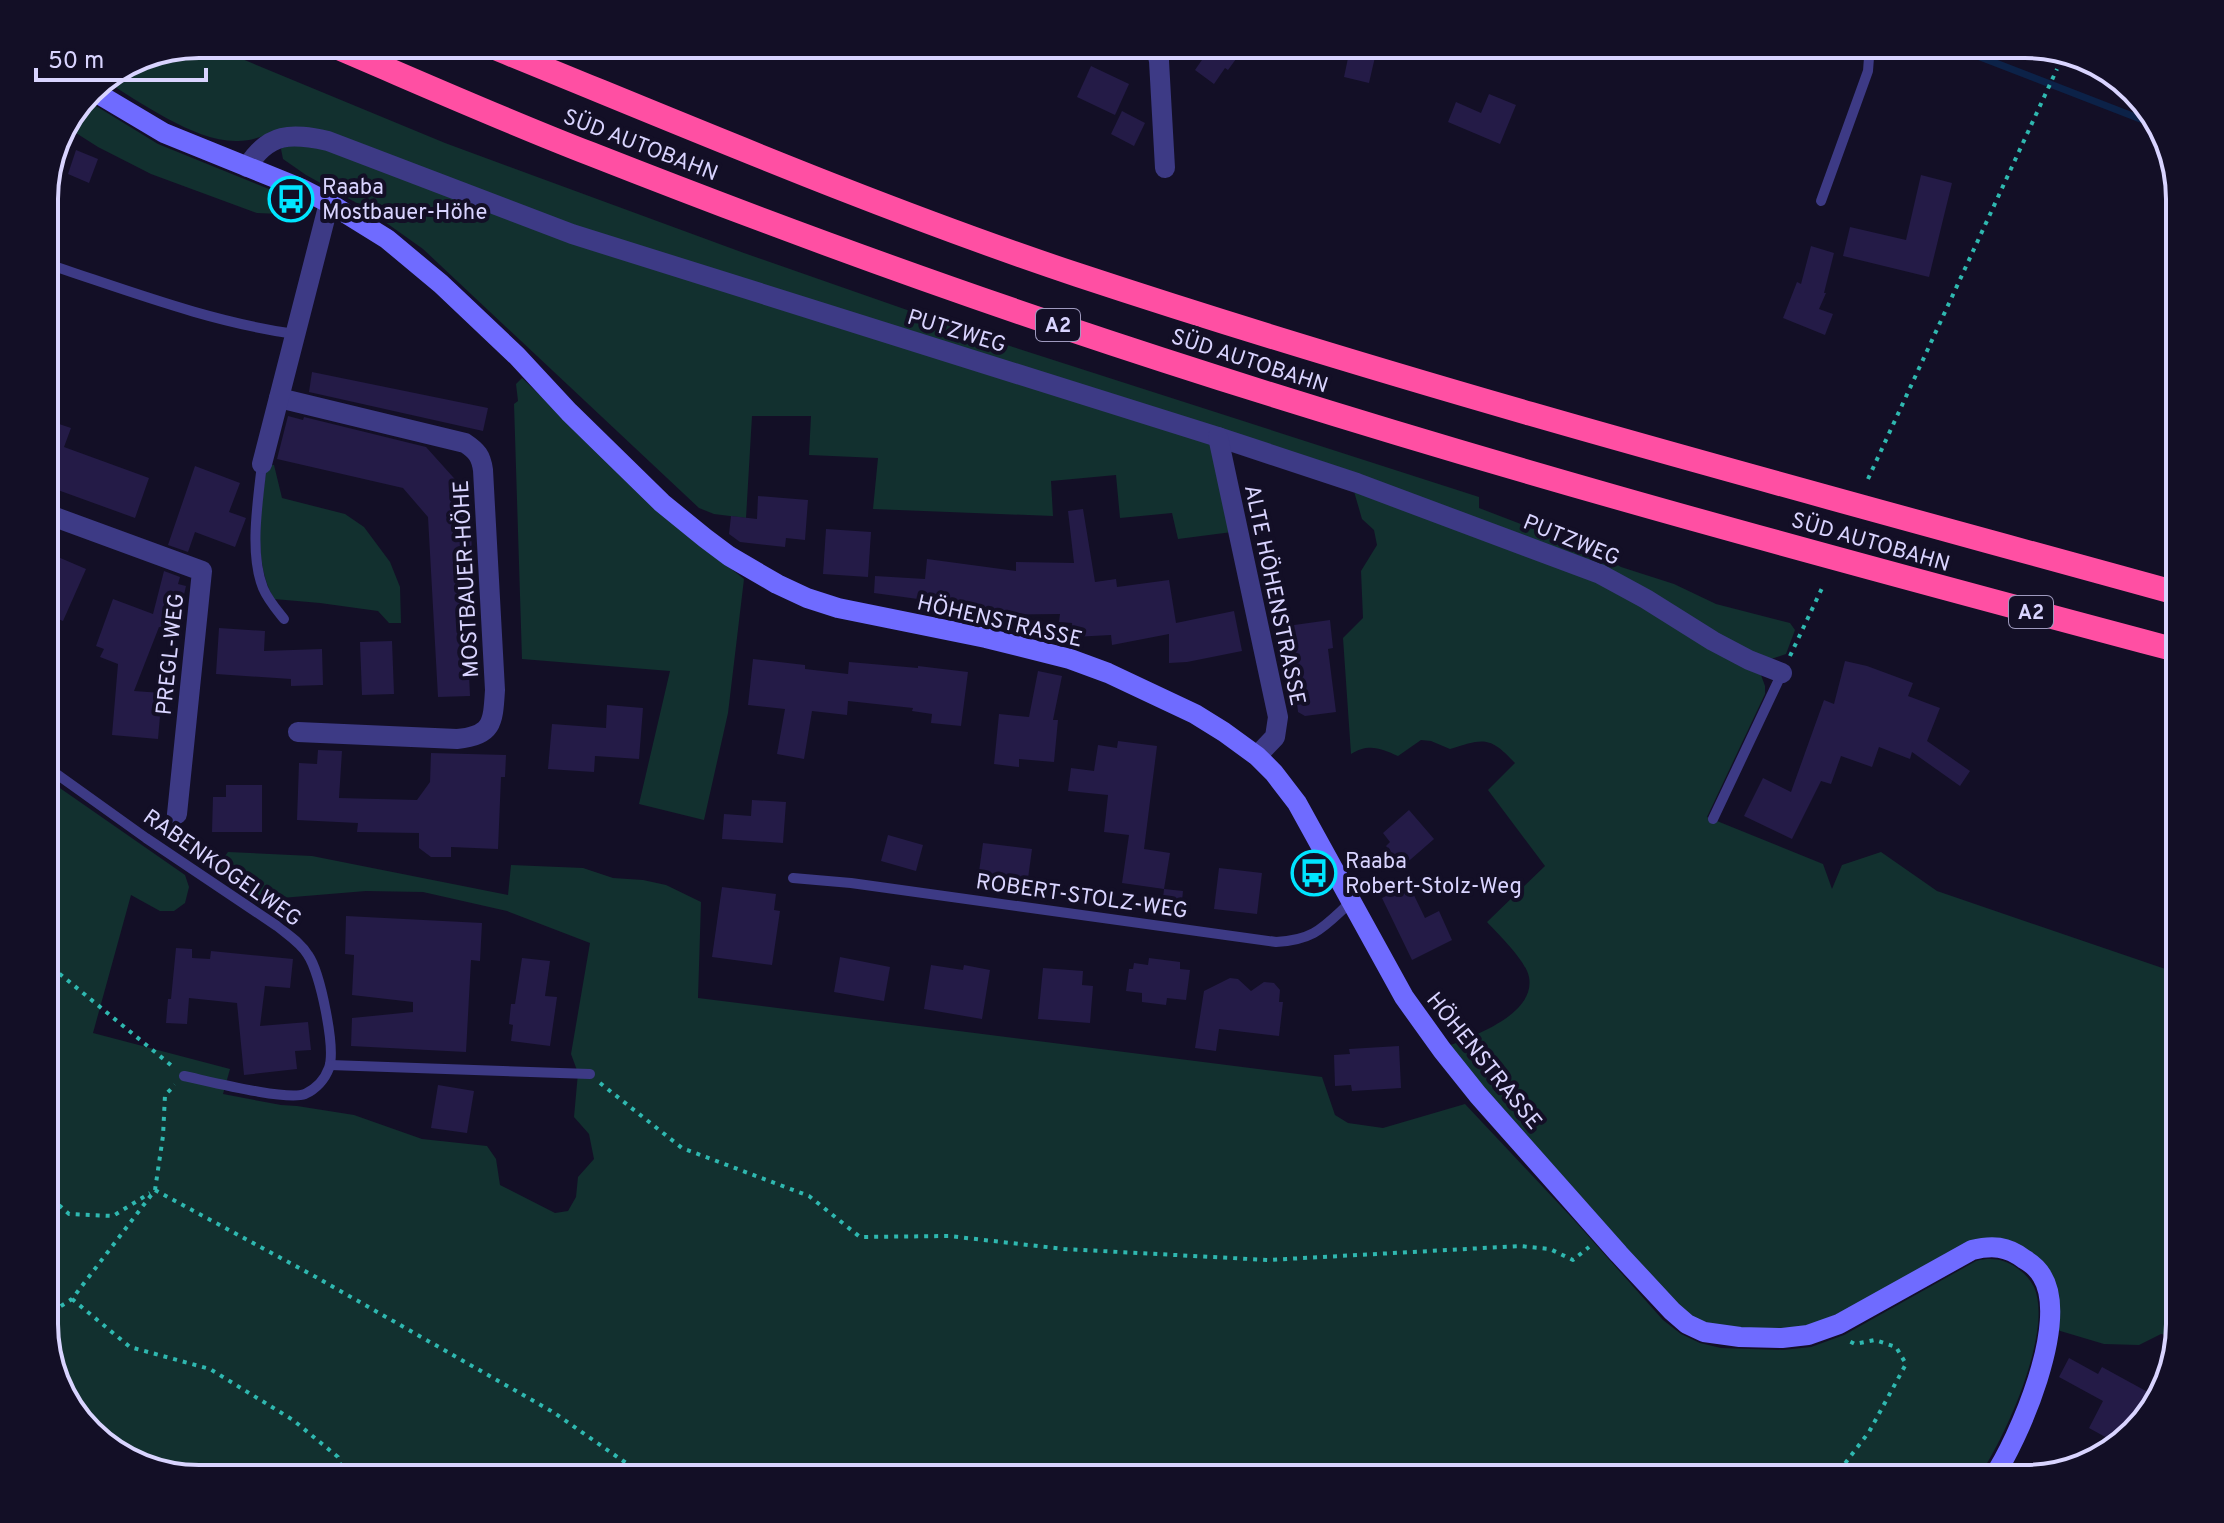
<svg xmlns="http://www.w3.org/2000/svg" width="2224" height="1523" font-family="Overpass,sans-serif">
	<rect width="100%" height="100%" fill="#130f26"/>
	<g fill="#12302f">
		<path d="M199,44H206L445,143L744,253L1013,347L1479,497V508L1597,553L1621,567L1674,584L1716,604L1790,623L1795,630L1786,654L1771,659L1751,656L1621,579L274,132C263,136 251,141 238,141C197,143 138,101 104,80L140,56Z"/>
		<path d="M83,98L158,144L279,193L283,207L280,214L257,213L151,174L98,147L65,126Z"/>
		<path d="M304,142L1216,443L1232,532L1178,539L1172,513L1120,518L1116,475L1051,481L1053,516L873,509L878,458L809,455L811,416H752L746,518L714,514L699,508L423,249L364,207L306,175L283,159L281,149L286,144Z"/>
		<path d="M522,378C593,447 664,518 744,579L728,713L704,820L639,804L670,671L522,659L514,404L518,401L516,384Z"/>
		<path d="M267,465H274L282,498L345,514L364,527L390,562L400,587L401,623H389L378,611L320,603L274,599C252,560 261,508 267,465Z"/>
		<path d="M1353,488L1597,579L1761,675L1765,686V694L1707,817L1823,864L1832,889L1842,865L1881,852L1937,891L2180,974V1325L2176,1337L2161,1334L2139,1345L2104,1344L2057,1330L2058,1312L2008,1240L1807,1327L1741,1329L1706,1324L1692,1317L1677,1306L1448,1046C1474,1036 1536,1014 1529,977C1526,961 1499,935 1487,922L1545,866L1488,790L1515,763C1490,736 1484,738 1450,749L1431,741L1421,740L1398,756C1381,748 1368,743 1351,754L1343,638L1363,618L1361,571L1377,545L1374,530L1362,519Z"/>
		<path d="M44,777L185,875L189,887L185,903L174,911H160L131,895L93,1033L230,1069L223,1094L281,1105L297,1106L354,1115L422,1139L487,1146L496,1159L500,1185L555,1213L568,1211L576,1197L578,1177L594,1159L589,1134L574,1117L578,1073L571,1054L590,943L507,911L423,892L366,891L257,900L214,871L228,852L312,856L508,895L511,865L583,868L613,878L643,880L666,885L701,902L698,998L1322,1077L1335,1115L1348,1123L1383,1128L1465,1104L1574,1220L1663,1320L1681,1334L1700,1343L1721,1348L1783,1350L1811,1347L1844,1335L1976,1261C1992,1257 2004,1259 2017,1268C2024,1273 2030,1279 2034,1287C2054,1331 2004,1441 1977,1479H199L112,1453L65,1401L44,1334Z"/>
	</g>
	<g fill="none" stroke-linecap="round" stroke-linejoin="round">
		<path stroke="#0c2248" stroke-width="7" d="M1957,44L1975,55L2161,127"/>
	</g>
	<g fill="#241b47">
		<path d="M1213,44H1229L1241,52L1228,70L1225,68L1214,84L1195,70Z"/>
		<path d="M1351,44H1378L1369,83L1344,77Z"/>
		<path d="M1091,66L1129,84L1115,115L1077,97Z"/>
		<path d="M1489,94L1516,105L1500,144L1448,122L1456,102L1481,113Z"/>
		<path d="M1122,111L1145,123L1134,146L1111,134Z"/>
		<path d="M76,150L98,159L89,183L68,174Z"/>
		<path d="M1921,175L1952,183L1929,277L1843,256L1850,227L1906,240Z"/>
		<path d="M1811,246L1834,253L1824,293H1826L1819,309L1833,314L1825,335L1783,318L1797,282L1801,284Z"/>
		<path d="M312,372L488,408L483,431L309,392Z"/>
		<path d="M288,416L303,420L304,417L426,447L470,496L474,613H466L470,696L438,697L428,517L403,488L277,459Z"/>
		<path d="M44,419L71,428L64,447L149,478L135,518L44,485Z"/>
		<path d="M195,466L240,483L229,512L246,518L235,547L195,532L188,552L168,545Z"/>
		<path d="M758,496L808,500L805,540L786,538L785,547L740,542L729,534L731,516L757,519Z"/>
		<path d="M1083,509L1095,582L1116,579L1117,587L1169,580L1176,623L1234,611L1242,651L1187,662L1169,663V634L1112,645L1111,635L1073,637L1072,623L1059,622L1060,614L989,615L961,611L962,605L874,593L875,576L925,579L927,559L1016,571V562L1074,563L1068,511Z"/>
		<path d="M826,529L871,532L868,577L823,574Z"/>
		<path d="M44,551L86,569L63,621L44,613Z"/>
		<path d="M164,571L180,577L178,584L186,586L180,612L170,609L164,628L159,627L134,691L162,693L158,739L112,735L118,664L100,657L104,649L96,646L113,599L153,614Z"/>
		<path d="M1330,620L1333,648L1328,649L1336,712L1305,716L1298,712L1294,675H1287L1280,627Z"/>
		<path d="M219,628L265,631L264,651L322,649L323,685L291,686V679L216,674Z"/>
		<path d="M392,641L394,694L362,695L360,642Z"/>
		<path d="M753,659L805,665V669L848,674L849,662L918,668V666L968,672L961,726L931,723L932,714L912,711L913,708L848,701L847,715L812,711L804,759L777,754L785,709L748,705Z"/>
		<path d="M1845,661L1867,666L1913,683L1908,696L1940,708L1927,741L1970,771L1960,786L1912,752L1910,759L1879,747L1872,767L1841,756L1831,784L1821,781L1792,839L1744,816L1763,778L1791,792L1824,700L1834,704Z"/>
		<path d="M1038,671L1062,676L1053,720H1058L1054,762L1019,759V767L994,764L999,714L1029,717Z"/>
		<path d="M607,705L643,708L639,759L595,756L594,772L548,769L552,724L606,728Z"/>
		<path d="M1118,741L1157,746L1144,849L1170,853L1164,889L1122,883L1129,835L1104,832L1108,795L1068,791L1071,768L1094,771L1098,745L1117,748Z"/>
		<path d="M318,750L342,751L339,798L417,800L430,782L431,753L506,755L505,777H501L498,849L451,847V857H431L419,848V833L357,832L358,823L297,820L299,763L317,764Z"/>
		<path d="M226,785H262V832H212L213,797H226Z"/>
		<path d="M752,800L786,802L783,843L722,839L724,814L751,816Z"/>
		<path d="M1409,810L1434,839L1403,866L1386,846L1390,842L1383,833Z"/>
		<path d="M888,835L923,845L916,871L881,861Z"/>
		<path d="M983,843L1032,849L1027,886L978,879Z"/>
		<path d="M1219,868L1262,873L1257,914L1214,909Z"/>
		<path d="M1409,885L1425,918L1439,911L1452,940L1412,960L1382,898Z"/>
		<path d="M722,887L776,894L774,910L780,911L772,965L712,957Z"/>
		<path d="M1164,889L1183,891L1181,911L1162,909Z"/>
		<path d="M346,916L482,923L480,961L471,960L466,1052L351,1046L352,1018L413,1012V1002L352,995L354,955L345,954Z"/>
		<path d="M176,948L192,949V958L210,959L211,951L293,959L290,988L265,986L260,1026L308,1022L311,1050L295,1051L297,1069L244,1075L237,1003L189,998L187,1024L166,1023L168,999H171Z"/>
		<path d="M840,957L890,967L884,1001L834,992Z"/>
		<path d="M522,958L550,961L545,996L557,997L550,1046L511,1041L513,1025L509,1024L511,1004H515Z"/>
		<path d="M1149,958L1180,962V969L1190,970L1186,1000L1167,998L1166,1005L1142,1002V993L1126,991L1129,969H1133L1134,963L1148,965Z"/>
		<path d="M931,965L963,970L964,965L990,970L982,1019L924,1009Z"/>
		<path d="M1043,968L1083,971L1082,985L1093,986L1090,1023L1038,1019Z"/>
		<path d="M1230,978L1238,979L1251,991L1264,982L1274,983L1280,990L1279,1002H1283L1279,1036L1219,1029L1216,1051L1195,1048L1204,991Z"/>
		<path d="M1399,1046L1401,1088L1352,1091L1351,1085L1335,1086L1334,1055L1350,1054L1349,1049Z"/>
		<path d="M438,1085L474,1091L467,1133L431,1128Z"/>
		<path d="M2069,1358L2098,1374L2102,1367L2155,1396L2140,1424L2118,1444L2089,1428L2103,1401L2059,1377Z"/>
	</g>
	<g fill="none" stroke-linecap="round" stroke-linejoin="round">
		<g stroke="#2fb8b0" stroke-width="4" stroke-dasharray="4 6" stroke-linecap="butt">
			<path d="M1868,479L2057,69"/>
			<path d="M1790,656L1823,586"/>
			<path d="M44,961L172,1066"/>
			<path d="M600,1083L682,1148L809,1196L860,1237L949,1236L1064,1249L1268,1260L1520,1246L1550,1249L1573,1260L1589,1247"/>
			<path d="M155,1190L314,1276L553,1412L649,1479"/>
			<path d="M44,1192L69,1214L113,1216L150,1193"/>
			<path d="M72,1299L130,1347L210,1369L293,1420L338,1457L345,1479"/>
			<path d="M44,1317L72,1299L155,1190L163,1136L165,1095L175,1085"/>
			<path d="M1833,1479L1869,1432L1906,1364L1896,1347L1875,1340L1855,1344L1849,1341"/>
		</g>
		<g stroke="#3d3a85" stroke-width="10">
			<path d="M2054,53L2126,86"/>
			<path d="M1821,201L1868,71L1870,44"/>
			<path d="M44,263C127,290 209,322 295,334"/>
			<path d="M262,464C258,501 249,553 263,588C268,600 276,609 284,619"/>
			<path d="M44,765L146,838L277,926C288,935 301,943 308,955C320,972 336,1048 329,1068C325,1079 316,1089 305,1094C286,1101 208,1081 184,1076"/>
			<path d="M1713,819L1782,673"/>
			<path d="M793,878L851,883L1276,942C1316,940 1324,926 1352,901"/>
			<path d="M330,1065L590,1074"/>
		</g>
		<g stroke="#3d3a85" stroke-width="20">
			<path d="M1155,44L1159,61L1165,168"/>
			<path d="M247,167C269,132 291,133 328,141L572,234L1218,437L1357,483L1600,574L1646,599L1713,641L1749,660L1782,673"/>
			<path d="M279,398L465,443C477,451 481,456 483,470L495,690C493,722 493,736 457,739L298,732"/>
			<path d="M1218,437L1278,717L1275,737L1257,756"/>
			<path d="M262,464L329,203"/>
			<path d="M44,513L202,571L177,814"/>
		</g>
		<path stroke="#6f6bff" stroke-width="20" d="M90,89L164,133L300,188L329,203L387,239L441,284L517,356L569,412L662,503L705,538L729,556L777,584L807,598L838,608L986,638L1070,659L1108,673L1195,714L1224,732L1257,756L1274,773L1297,803L1404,997L1442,1050L1478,1095L1619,1254L1672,1311L1687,1324L1704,1332L1740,1337L1782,1338L1808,1335L1839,1324L1972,1250C1992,1245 2007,1246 2024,1259C2031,1263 2038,1269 2042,1276C2070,1321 2019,1439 1992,1479"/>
		<g stroke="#ff4fa3" stroke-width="24">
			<path d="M329,44C416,81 503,120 591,154C746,215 902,273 1060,326C1428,450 1804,551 2180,651"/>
			<path d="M485,44C682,124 877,208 1078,275C1441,395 1811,492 2180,594"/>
		</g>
	</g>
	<defs>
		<g id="bus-ring" transform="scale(2.3)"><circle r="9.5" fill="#130f26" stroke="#00e5ff" stroke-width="1.5"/><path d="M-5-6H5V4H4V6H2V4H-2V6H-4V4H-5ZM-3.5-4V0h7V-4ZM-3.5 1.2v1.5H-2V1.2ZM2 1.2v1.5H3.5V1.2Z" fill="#00e5ff"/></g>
	</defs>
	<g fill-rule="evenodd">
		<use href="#bus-ring" x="291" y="199"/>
		<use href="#bus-ring" x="1314" y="873"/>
	</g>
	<g text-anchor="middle" stroke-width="8" stroke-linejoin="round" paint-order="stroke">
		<g fill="#130f26" stroke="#9e99be" stroke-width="2">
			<rect x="1036" y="309" width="44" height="32" rx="6"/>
			<rect x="2009" y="596" width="44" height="32" rx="6"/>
		</g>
		<g font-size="20" font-weight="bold" fill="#d9d4ff">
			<text x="1058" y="332">A2</text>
			<text x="2031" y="619">A2</text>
		</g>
		<g font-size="22" fill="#d9d4ff" stroke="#130f26">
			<text transform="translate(641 144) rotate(21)" y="8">SÜD AUTOBAHN</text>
			<text transform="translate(957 330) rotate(17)" y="8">PUTZWEG</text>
			<text transform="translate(1250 360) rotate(18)" y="8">SÜD AUTOBAHN</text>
			<text transform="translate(1572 539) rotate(22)" y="8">PUTZWEG</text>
			<text transform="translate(1871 541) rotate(16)" y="8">SÜD AUTOBAHN</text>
			<text transform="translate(465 579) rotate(-93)" y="8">MOSTBAUER-HÖHE</text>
			<text transform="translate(1276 595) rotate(78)" y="8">ALTE HÖHENSTRASSE</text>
			<text transform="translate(1000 620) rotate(13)" y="8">HÖHENSTRASSE</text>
			<text transform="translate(169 654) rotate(-84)" y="8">PREGL-WEG</text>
			<text transform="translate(223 867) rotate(35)" y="8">RABENKOGELWEG</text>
			<text transform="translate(1082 895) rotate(8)" y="8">ROBERT-STOLZ-WEG</text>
			<text transform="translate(1485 1060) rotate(51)" y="8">HÖHENSTRASSE</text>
		</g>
		<g font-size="22" fill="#d9d4ff" stroke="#130f26" text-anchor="start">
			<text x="322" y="194">Raaba<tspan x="322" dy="25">Mostbauer-Höhe</tspan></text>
			<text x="1345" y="868">Raaba<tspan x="1345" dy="25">Robert-Stolz-Weg</tspan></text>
		</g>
	</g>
	<path d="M0 0H2224V1523H0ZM199 58H2025A141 141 0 0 1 2166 199V1324A141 141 0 0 1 2025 1465H199A141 141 0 0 1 58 1324V199A141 141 0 0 1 199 58Z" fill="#130f26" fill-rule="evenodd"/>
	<path fill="none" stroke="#d9d4ff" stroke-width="4" d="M199 58H2025A141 141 0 0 1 2166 199V1324A141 141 0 0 1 2025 1465H199A141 141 0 0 1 58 1324V199A141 141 0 0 1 199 58Z"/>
	<path d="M36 68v12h170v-12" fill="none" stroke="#d9d4ff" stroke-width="4"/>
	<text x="48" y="68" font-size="24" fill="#d9d4ff" stroke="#130f26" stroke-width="6" paint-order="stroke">50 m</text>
</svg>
